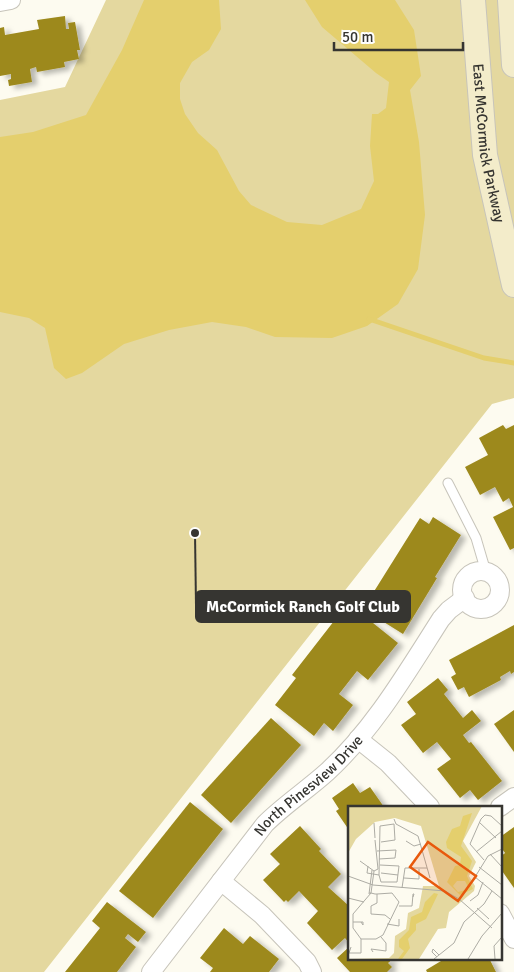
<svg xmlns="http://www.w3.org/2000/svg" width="514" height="972" font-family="Signika,sans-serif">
	<defs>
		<filter id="shadow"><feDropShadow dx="5.5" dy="3" stdDeviation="2.5" flood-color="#0004"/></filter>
	</defs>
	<rect width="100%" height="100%" fill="#fdfbf0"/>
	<path fill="#e4d89f" d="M106,0H514V398L492,404L44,972H0V100L65,87Z"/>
	<path fill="#e4cf6d" d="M144,0H219L221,29L209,50L192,62L180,83V99L185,114L198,133L217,150L239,191L251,205L287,222L322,225L361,209L374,181L370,146L372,114H378L386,108L389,82L376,73L322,27L305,0H395L414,30L421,76L410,90L419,142L425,215L418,269L398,304L367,326L332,338L275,337L246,327L212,322L169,330L124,344L82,373L66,379L54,368L45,328L29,318L0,312V137L33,132L86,115L122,50Z"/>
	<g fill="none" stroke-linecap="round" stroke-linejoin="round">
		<path stroke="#e4cf6d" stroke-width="5" d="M369,319L484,358L514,363"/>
	</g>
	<g fill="#9d891d" filter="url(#shadow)">
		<path d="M65,16L66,29H69L68,23L75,22L80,50H77L79,59L64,62L65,67L37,72L36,67L30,69L32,82L9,86L8,80L11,79V74L0,76V28L4,27L5,35L39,29L37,20Z"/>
		<path d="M503,425L506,429L514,425V548L510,550L493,517L513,507L509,498L503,502L495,487L480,495L465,467L488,455L479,438Z"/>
		<path d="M433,517L461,535L435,577L437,578L403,634L363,609L420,518L429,524Z"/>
		<path d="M348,603L398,643L368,680L357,671L339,694L353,705L333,731L324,723L314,736L275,705L296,678L292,675Z"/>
		<path d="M514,625V672L511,674L510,671L500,677L501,680L469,697L464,687L458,690L451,677L456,674L449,660Z"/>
		<path d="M438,678L448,690L444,694L463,718L472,710L481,721L463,735L469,743L471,742L502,781L478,800L470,790L460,798L437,769L451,759L437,742L423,753L401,725L416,714L407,702Z"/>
		<path d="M514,710V752L494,724Z"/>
		<path d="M271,718L301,745L231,823L201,795Z"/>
		<path d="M353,783L360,793L370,787L384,807H349V830L336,811L339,809L332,798Z"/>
		<path d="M190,802L223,829L153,918L119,891Z"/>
		<path d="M300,826L321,849L319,851L341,874L328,887L349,906V943L345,938L332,950L307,923L318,911L299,891L288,902L286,900L284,902L263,880L280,864L270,854Z"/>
		<path d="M514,827V888L500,868V857L505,853L500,846V837Z"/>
		<path d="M107,902L146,932L138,942L128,934L125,938L136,947L117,972H65L100,928L92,921Z"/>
		<path d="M224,928L243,944L250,936L279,959L269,972H210L213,968L200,958Z"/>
		<path d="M349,947V958H394L388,963L392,967L387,972H350L337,958Z"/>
		<path d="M446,958H472V960L489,958L496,972H427L426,970Z"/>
	</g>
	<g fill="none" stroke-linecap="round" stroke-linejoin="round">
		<g stroke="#c7c4ba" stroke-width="11">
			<path id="service" d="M448,483L476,538L486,572"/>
		</g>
		<g stroke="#c7c4ba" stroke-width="20">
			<g id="minor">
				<path d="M0,2L11,0"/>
				<circle cx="481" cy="590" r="19"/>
				<path d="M358,739L388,763L430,807"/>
				<path d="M500,807L514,797"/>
				<path d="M221,881L262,915L307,962L312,972"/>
				<path d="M500,913L514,939"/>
				<path id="s1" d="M151,972L265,824C284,805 307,790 327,772C374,729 407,672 441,619L449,610L465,598"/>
			</g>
		</g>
		<g stroke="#c7c4ba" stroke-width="26">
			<g id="secondary">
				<path id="s2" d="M473,0L485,155L514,285"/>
				<path d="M510,0L514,65"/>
			</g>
		</g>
		<use href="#service" stroke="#fff" stroke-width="9"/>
		<use href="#minor" stroke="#fff" stroke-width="18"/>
		<use href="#secondary" stroke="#f3ecca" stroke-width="24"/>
	</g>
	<g text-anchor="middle" stroke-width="4" stroke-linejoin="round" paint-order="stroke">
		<g font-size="15" fill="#363531" stroke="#fff">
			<text dy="5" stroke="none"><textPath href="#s2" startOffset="144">East McCormick Parkway</textPath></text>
			<text dy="5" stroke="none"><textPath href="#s1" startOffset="245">North Pinesview Drive</textPath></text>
		</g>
	</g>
	<g transform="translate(348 806)">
		<rect width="154" height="154" fill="#fdfbf0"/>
		<path d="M0,0H134L115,35L128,56L121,70L127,80L126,85L101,106L98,122L90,123L71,153H0L41,152L46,147L47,130L58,123L60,107L71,102L75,80H91L73,20L47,12L27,16L8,33L0,47Z" fill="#e4d89f"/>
		<path d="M124,7L113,40L124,55L119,70L125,83L112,89L99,76L107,60L112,59L113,51L99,42L98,36L104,23L112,20L115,10ZM109,75H117L121,83L110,86L105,80ZM86,87L90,88L78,113L68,118V124L60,133L62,142L54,153H50L56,145L51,141V134L61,124L63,111L74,106L77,96Z" fill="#e4cf6d" fill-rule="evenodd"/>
		<path fill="none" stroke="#adaca4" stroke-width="1" d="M46,13L48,18L70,30L82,72M131,16L148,32M26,17L27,32M58,35L66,40L73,38M154,43L140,50L127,71L154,93M29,45L48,44L47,52L31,53M128,46L154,25M142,48L154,61M136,54L122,38L133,13L137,9L143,10L154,20M12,55L26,65M20,60L19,67L31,69M131,61L154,79M33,67L50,69M31,69L32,20L46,18L47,34L33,36M31,69L33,76H49L51,60L32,59M0,70L25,79L97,85L111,93L144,122M56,72L71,73V63M54,82L57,62H79M21,87H23L27,88H29L44,87L51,96L35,129L28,133H13L5,122V108L23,87L26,65L30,63L27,34M21,88L24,64M29,88V97L23,100V108L37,109L42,113M0,92L16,96M122,95L130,89L135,76M51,100H64L65,88H66L65,91M129,102L141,113M5,116H15V119L13,116M39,118L51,120V113M3,141L1,147H13V133M25,146L23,143L38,145V137L33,131M89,151L84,146L85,143L91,149M86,153L106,137L116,116L136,98L144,85M120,153L134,130L154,107M147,153L146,140L154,131"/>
		<path fill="#e8590c" fill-opacity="0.15" stroke="#e8590c" stroke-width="2.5" d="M80,36L128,70L110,95L62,61Z"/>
		<rect width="154" height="154" fill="none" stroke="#363531" stroke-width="2.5"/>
	</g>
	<path fill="none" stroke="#363531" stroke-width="2" d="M195 533L196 606"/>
	<circle fill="#363531" stroke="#fff" stroke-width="2" cx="195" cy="533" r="5"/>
	<rect fill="#363531" stroke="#363531" stroke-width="2" x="196" y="591" width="214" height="31" rx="5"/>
	<g font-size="16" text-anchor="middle" font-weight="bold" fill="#fff">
		<text x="303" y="612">McCormick Ranch Golf Club</text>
	</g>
	<path d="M334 42v8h129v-8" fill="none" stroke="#363531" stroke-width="2.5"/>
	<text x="342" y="42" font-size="15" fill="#363531" stroke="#ffffff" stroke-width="4" paint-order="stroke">50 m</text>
</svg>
